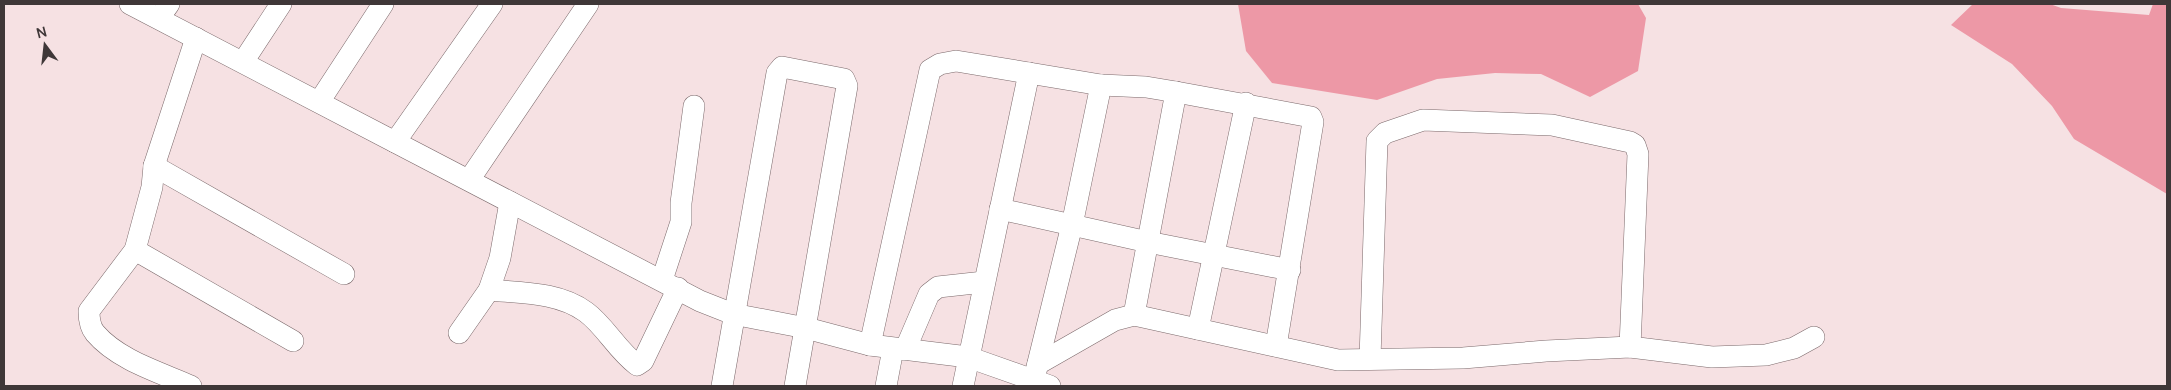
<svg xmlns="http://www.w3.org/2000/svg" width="2171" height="390" font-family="Manrope,sans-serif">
	<rect width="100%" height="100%" fill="#f6e1e3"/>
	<g fill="#ed98a6">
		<path d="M1238,4H1638L1646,18L1638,71L1590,97L1541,74L1495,73L1437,79L1377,100L1272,83L1246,51Z"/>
		<path d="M1973,4H2050L2061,8L2149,15L2153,4H2167V194L2074,139L2052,106L2012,64L1951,25Z"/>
	</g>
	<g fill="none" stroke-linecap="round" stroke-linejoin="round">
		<g stroke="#7b696b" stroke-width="22">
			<g id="street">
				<path d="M130,4L700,301L733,314L806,328L870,345L968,357L1050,386"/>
				<path d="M159,18L169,4"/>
				<path d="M243,62L281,4"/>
				<path d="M319,102L383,4"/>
				<path d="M395,142L492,4"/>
				<path d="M154,166L344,274"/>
				<path d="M469,180L588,4"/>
				<path d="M1000,209L1148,242L1290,270"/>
				<path d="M135,250L293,341"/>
				<path d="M662,280L681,222V203L694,106"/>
				<path d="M489,290C522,293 559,292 586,312C605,326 617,350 637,365L643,361L678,288"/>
				<path d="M1134,315L1176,92"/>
				<path d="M1198,329L1246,103"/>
				<path d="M459,333L489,290L500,258L510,202"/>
				<path d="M870,345L930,70L940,64L956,61L1101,85L1146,87L1176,92L1311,117L1313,122L1276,346"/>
				<path d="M905,350L929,294L938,287L984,282"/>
				<path d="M1370,359L1377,141L1385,133L1423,120L1552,125L1630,142L1635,145L1638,154L1630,347"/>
				<path d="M1038,364L1115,320L1134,315L1338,360L1463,358L1546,351L1630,347L1712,357L1766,355L1794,348L1814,337"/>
				<path d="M1036,371L1072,225L1101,85"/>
				<path d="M191,386C159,372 118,360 95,333C90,327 89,319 89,311L135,250L152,187L154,166L196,38"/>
				<path d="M722,386L777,73L782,67L844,79L847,86L795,386"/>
				<path d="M886,386L893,349"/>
				<path d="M963,386L1029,73"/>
			</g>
		</g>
		<use href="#street" stroke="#fff" stroke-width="21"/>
	</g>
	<rect width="2171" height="390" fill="none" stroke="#3f3738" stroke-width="10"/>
	<g transform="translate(45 45) rotate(345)" stroke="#f6e1e3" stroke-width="4" paint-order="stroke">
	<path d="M0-4L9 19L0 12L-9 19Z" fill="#3f3738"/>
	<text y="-8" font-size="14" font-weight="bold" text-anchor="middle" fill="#3f3738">N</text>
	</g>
</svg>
